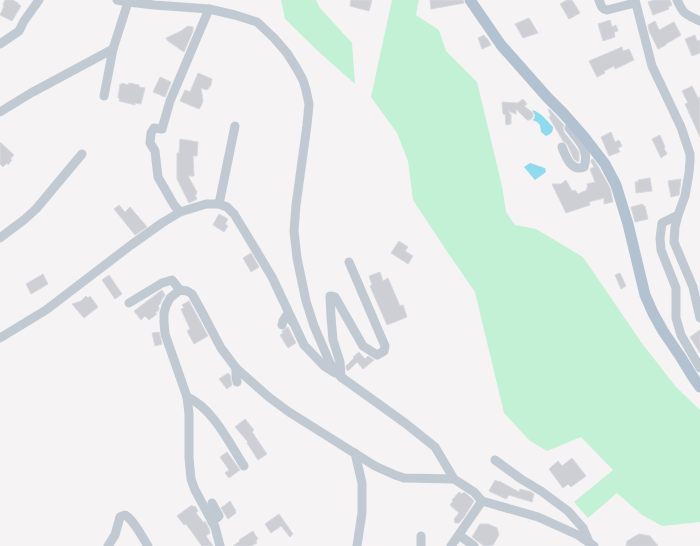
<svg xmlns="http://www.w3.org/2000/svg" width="700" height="546" font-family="'DM Sans',sans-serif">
	<rect width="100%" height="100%" fill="#f5f3f3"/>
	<g fill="#c3f1d5">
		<path d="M281,0H316L320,8L352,43L355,84L319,52L285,19Z"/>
		<path d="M392,0H419L416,15L439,30L446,51L477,82L502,186L506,212L515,225L536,229L583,257L641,342L676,387L700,410V522L662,526L642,515L617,493L588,518L574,502L613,470L581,437L547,451L530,441L504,413L475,292L446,250L413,200L408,161L397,133L371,97Z"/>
	</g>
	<g fill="#90daee">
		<path d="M532,110C541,112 547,121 553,127C553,132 551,134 546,136L541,132L540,125L537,122L532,120L534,119L535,115Z"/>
		<path d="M530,163L545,168L546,172L535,180L524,167Z"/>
	</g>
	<g fill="#cdcfd5" stroke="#d7d9de">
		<path d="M5,0H13L18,3V4L21,6L12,21L0,15L4,6L3,5Z"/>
		<path d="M351,0H372L369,11L350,6Z"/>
		<path d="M430,0H463L464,3L431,9Z"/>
		<path d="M567,0H572L580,13L569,19L560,4Z"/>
		<path d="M654,0H670L672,5L668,7L669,9L653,15L648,2Z"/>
		<path d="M529,18L538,33L523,38L515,24Z"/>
		<path d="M610,20L612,27L616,25L618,31L614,32L615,37L603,41L598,24Z"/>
		<path d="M655,21L659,30L674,22L681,35L666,44V45L658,49L649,31L648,25Z"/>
		<path d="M188,26L193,27V31L184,52L168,41L166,38L181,31Z"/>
		<path d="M484,35L486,38H487L491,45L482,49L478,38Z"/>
		<path d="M695,35L697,41L700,40V53L692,56L685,39Z"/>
		<path d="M622,47L623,51L629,49L634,60L615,69L614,66L604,71L605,73L597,77L589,61Z"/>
		<path d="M198,73L212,79L211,85L207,90L201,88L203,101L201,106L199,109L180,101L185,90L190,92Z"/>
		<path d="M160,77L171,82L165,97L153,92Z"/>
		<path d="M122,83L128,85L129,83L139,85V87L145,88L141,104L135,103V105L119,101L120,99L118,98L120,84L122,85Z"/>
		<path d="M692,86L698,98L700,97V137L685,104L688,103L682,91Z"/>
		<path d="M523,99L527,104L524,106L533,113V117L530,120H527L516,109V114L508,111L511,115V124L506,125L505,114H503L502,102L518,103Z"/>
		<path d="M548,109H549L564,125L563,128L564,132L574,145L579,152V161L578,162L574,159L567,144L563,141L549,117L551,116Z"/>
		<path d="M611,132L615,142L619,140L622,146L618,148L620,152L609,156L601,137Z"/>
		<path d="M660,135L665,147L664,148L667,154L661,158L652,139Z"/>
		<path d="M180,139L198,142L197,156H193L194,176H188L197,192L196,193L197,194L195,195L197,199L189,203L177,179V153H179Z"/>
		<path d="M0,142L14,155L10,159L12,160L8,165L7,163L3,167L0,164Z"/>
		<path d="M593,159L599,168L610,188L613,202L604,204V198L589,202L590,205L566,213L552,184H561L566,180L572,191L575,190L578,194L587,190L586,188H588L587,184L595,182L590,169L594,167L591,162V160Z"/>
		<path d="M650,178L652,191L636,193L635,182H638V180Z"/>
		<path d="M681,179L679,195L671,197L668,181Z"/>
		<path d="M643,204V206H645L648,219L635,222L631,207Z"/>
		<path d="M119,205L125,212L130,207L147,227L135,235L114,209Z"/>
		<path d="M219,214L228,219L225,224L228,226L224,232L213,225Z"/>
		<path d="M399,241L408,247L405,251L413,256L408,264L391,253Z"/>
		<path d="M251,253L259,267L251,272L243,258Z"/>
		<path d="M380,272L383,281L388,278L400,306L403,305L407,317L387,325L370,286L372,285L369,276Z"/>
		<path d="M620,273L626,286L621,289L615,275Z"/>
		<path d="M43,274L48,284L31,294L26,284Z"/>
		<path d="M109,275L122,294L115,299L102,280Z"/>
		<path d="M162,290L165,295L162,299L160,304L158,306L159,308V310L155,313L157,314L149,320L145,316L141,320L134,311Z"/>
		<path d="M86,296L88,298L90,296L98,307L84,318L72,304L81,301Z"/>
		<path d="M189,301L208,336L194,344L187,331L190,329L181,309L184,308L182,305Z"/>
		<path d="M288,327L296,343L288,348L280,335L283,333L282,331Z"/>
		<path d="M700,330V353L690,337Z"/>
		<path d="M159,332L162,344L155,346L152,333Z"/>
		<path d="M359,352L365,359L368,356L374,360L363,369L357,362L348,371L346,369V366L354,358L353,357Z"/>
		<path d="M228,373L230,375L232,385L227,389L219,379Z"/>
		<path d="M245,419L254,430L252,432L254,434V435L267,454L258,460L247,443L248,442L235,427Z"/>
		<path d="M227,452L240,470L229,478L225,473L229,470L220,457Z"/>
		<path d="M572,458L586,476L571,487L568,484L563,488L549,469L558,461L562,466Z"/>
		<path d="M495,480L499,482V481L519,492L520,489L531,492L534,494L532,502L509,495L506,499L489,491Z"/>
		<path d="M459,492L462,494L464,492L470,497L474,501L464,517L459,523H455L454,519L459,513L450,505L453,501L452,500Z"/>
		<path d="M230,501L236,511H235L236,513L228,519L221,508Z"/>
		<path d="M192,505L193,507L195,506L198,511L196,513L204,523L205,521L209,529L210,533L206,536L213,546H202L186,524L184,525L177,516Z"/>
		<path d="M279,514L293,534L290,537L281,526L271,533L265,524Z"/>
		<path d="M480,524H488L497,528L499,535L493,545L484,546L472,537Z"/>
		<path d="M253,531L258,539L256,540L257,543L251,546H233L240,541L239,540Z"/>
		<path d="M639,534L650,536L658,546H626L627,541Z"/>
	</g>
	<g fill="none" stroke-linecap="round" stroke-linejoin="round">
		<g stroke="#c1cad2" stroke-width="9">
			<path d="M117,0L128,2L154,5L209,9L235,15L257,22L274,38L287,53L297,69L303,80L306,90L309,104L307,125L296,205L294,231L297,258L306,301L314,326L330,363L341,377L405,423L435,447L454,479L474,492L482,501L538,517L578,535L594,546"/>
			<path d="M599,0C601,5 601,9 607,10L635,3"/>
			<path d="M635,0L652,66L681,127L690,154V161L689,173L685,196L678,215L662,223L660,238L661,250L676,288V318L681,335L700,368"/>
			<path d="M677,0C684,15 685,14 700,21"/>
			<path d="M0,44L19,31L24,21L39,0"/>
			<path d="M104,96L113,49L128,2"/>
			<path d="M0,112L31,93L113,49"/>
			<path d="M562,147C566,157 571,172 584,167C590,149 578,141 569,128L572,124"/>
			<path d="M219,204L235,126"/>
			<path d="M180,212L174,205L158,177L155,151L150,143L151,133L154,128L162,129L170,101L209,9"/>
			<path d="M678,215L675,227L674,242L693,287L700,318"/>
			<path d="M0,238L25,219L36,209L82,154"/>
			<path d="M129,303L162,283L172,280L180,290"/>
			<path d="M282,325L283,321L286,316L292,321"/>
			<path d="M0,338L46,310L131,245L162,223L180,212L206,204H219L227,207L234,214L245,232L272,277L304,345L324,366L335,373"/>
			<path d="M236,368V377L237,382"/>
			<path d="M341,377L340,362L333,340L331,317L330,296L335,297L363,346L377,355L384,351L385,346L349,262"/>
			<path d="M187,397C212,407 230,444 244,466"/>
			<path d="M355,453L362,483V513L357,546"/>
			<path d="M495,460L521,479L541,491L568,511L583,528L589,542"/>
			<path d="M212,503L219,516L212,522"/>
			<path d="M459,535L474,546"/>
			<path d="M421,536V546"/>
			<path d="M108,546L115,535L120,517L125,515C134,520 142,537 148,546"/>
			<path d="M220,546L215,527L195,490L191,479L189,458V414L187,397L165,334L164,322V313L166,306L170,298L180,290L187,291L192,294L202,312L221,348L236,368L270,398L289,412L375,466L395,475L404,478L454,479"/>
			<path d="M451,546L482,501"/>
		</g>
		<path stroke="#b3c2d1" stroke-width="11" d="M470,0L501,45L547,97L563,113L585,138L605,164L616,185L628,224L645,295L653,313L663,331L680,356L693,377L700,387"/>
	</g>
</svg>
